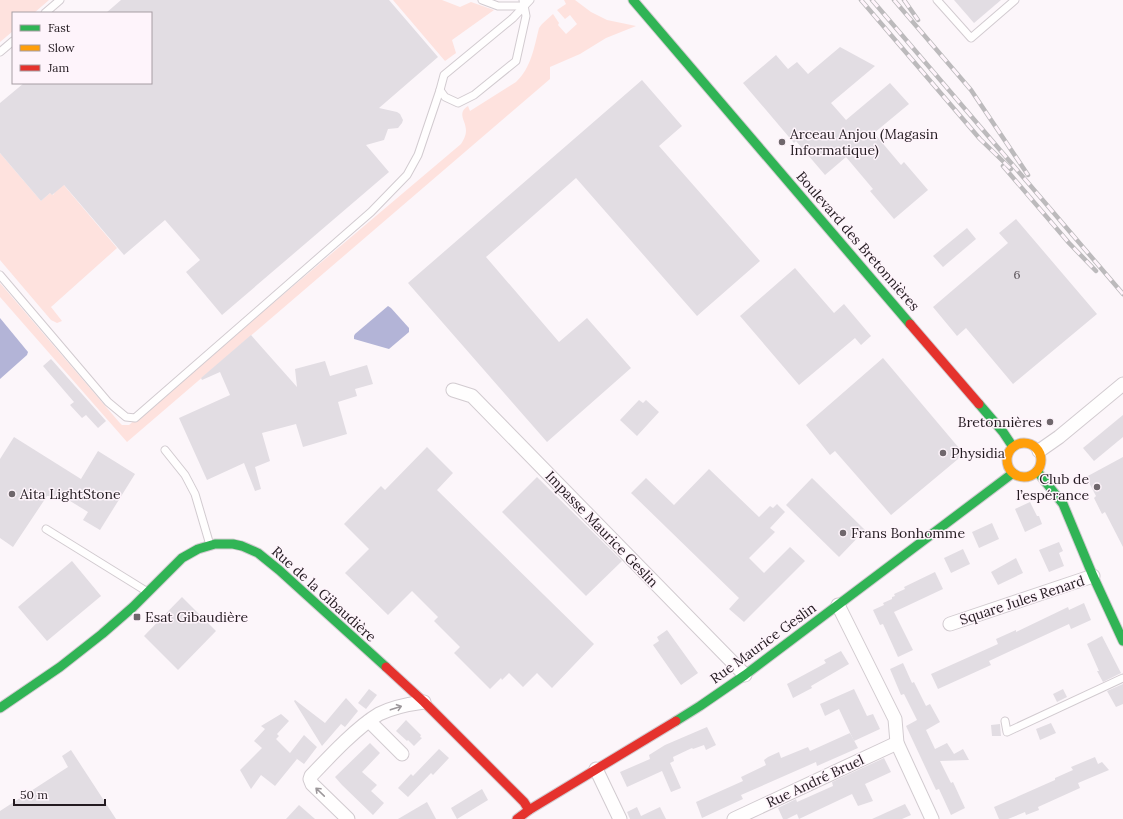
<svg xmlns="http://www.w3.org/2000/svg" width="1123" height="819" font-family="Lora,serif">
	<rect width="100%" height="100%" fill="#fcf6fa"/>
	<g fill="#fee2de">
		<path d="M0,0H49L34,13H13V31L0,42Z"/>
		<path d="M393,0H442L460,7L471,2L494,10L452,40L456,53L445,61Z"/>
		<path d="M564,0H575L591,12L607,20L636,26L606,38L580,54L550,67V79L127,442L0,297V283L119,422L122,425H129L461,144C473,127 459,120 463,111C464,109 466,107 468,106L470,111L516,82C531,68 534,48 539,28L542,24L553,14L559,23L558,25L566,34L577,24L570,15L565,19L557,10L566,4Z"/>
		<path d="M0,153L41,201L50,193L53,195L56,191L55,189L62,183L117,248L51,307L62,321L57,323L51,320L0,260Z"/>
	</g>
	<g fill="#b3b4d7">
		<path d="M388,306L391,308L409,328V332L389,349L354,339V336L355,334Z"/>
		<path d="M0,318L28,352L27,355L0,379Z"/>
	</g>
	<g fill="#e2dde3">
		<path d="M121,0H389L438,57L379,108L397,112L400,114L403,120L402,123L398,128L388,129L384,140L366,145L389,172L222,315L186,272L200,260L165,220L124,255L64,185L52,195L50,193L41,201L0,153V103L24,83H151V13H106Z"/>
		<path d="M954,0H1001L974,23Z"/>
		<path d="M840,47L875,66L831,103L846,120L890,83L909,104L874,133L901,165L904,162L928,190L894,219L870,191L873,189L846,157L825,175L796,141L794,143L743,83L776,55L788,69L797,62L808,74Z"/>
		<path d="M642,80L682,126L659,146L760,261L697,316L576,178L486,257L559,342L587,318L631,368L547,442L408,283Z"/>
		<path d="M1016,219L1097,314L1013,384L966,328L957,336L933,307L1008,243L999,233Z"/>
		<path d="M967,228L976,239L943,267L933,256Z"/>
		<path d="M795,268L834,313L844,304L871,336L861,345L855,338L799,385L740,316Z"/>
		<path d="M251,335L297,387L295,369L325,361L330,376L367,365L373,384L355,389L357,396L338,402L347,434L303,447L296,424L262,433L270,461L255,467L261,489L255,491L244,463L207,480L179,418L230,395L220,372L202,380L201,378Z"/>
		<path d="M883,358L964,454L891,515L835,451L830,455L806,425Z"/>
		<path d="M51,359L106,421L98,428L86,415L82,418L70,405L74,402L43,366Z"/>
		<path d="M639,400L643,403L646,400L659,412L637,436L620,420Z"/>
		<path d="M1123,415V437L1094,461L1083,448Z"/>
		<path d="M14,437L81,479L98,451L135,474L100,530L83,520L88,512L62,496H47L13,547L0,538V459Z"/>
		<path d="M427,447L453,473L437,490L594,644L552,688L537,673L523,687L509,673L502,680L501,678L490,689L454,653L460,647L434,621L438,617L412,591L388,615L345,573L369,549L344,524L381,486L385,490Z"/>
		<path d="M1123,457V547L1105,512L1102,514L1094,498L1096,496L1086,477Z"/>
		<path d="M709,469L759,517L770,506L773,508L777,504L785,512L770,528L775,532L749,558L764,573L790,547L805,561L744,622L729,609L739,598L631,493L646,478L674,505Z"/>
		<path d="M537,477L622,561L586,596L502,512Z"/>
		<path d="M812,478L865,530L839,557L786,505Z"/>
		<path d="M1030,502L1037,516H1039L1042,524L1025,532L1015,509Z"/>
		<path d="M992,523L999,539L979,548L972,532Z"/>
		<path d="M1059,542L1063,551L1059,553L1064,566L1049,572L1039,550Z"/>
		<path d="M963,549L970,564L951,573L944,558Z"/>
		<path d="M1016,558L1023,573L998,585L991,572Z"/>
		<path d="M72,561L101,596L47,641L18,607Z"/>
		<path d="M935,572L943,589L894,612L913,650L898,657L883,624L880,625L873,610L884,605L883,603L892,599V597L895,596L894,594L905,589L904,587Z"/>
		<path d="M182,597L216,631L178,670L144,636Z"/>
		<path d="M1084,603L1091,620L1071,629L1069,624L989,661L991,665L938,689L931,674L998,644L996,639L1016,630V632L1068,607L1069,610Z"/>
		<path d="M667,630L698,673L681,685L653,645L659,641L657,637Z"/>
		<path d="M1102,636L1121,673L1103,682L1097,671H1099L1087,644Z"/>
		<path d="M841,651L849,664L811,686L812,688L793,698L787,684L826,663L824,660Z"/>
		<path d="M903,663L912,683L914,682L926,706L930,704L940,722L926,730L935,749L947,743L954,754L963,749L969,760L940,761L951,783L953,782L965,808L951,815L939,789L936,790L906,726L917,720L904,694L901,695L890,669Z"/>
		<path d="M1123,684V704L1116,707L1107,691Z"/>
		<path d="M369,689L377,695L366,709L358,703Z"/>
		<path d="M854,689L867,716L873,714L880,729L854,741L839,709L825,716L820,704Z"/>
		<path d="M1063,689L1067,697L1057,702L1053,694Z"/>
		<path d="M346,698L358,711L345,727L341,724L322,746L294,701L295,700L325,723Z"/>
		<path d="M281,714L289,721L277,734L279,736L276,739L290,753L304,735L317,747L304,764L293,756L297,759L275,786L261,775L251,789L240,770L262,748L254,741L265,729L261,726Z"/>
		<path d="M406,720L421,735L420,737L422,738L414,746L408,740L407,741L396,731Z"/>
		<path d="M1051,723L1056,733L1040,740L1036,729Z"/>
		<path d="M1000,724L1001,736H992L991,725Z"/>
		<path d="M707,727L716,745L706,750L704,745L693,749L692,748L673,757L674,761L670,763L681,788L671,792L662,771L627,787L620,772L650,759L649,755L665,745Z"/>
		<path d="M850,733L858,748L817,766L816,762L741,795L743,799L702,818L696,802L743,781L741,777L766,765L764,760L768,757L779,752L781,758L808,747L810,751Z"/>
		<path d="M370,743L380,753L362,772L377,785L371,791L384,803L373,815L342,785L335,777Z"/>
		<path d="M439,749L449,758L433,775L431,773L408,797L398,788L411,774L413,776Z"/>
		<path d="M71,750L116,819H0V811L68,767L62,756Z"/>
		<path d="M1095,757L1098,764L1102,762L1109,770L1078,783L1080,788L1038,807L1039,810L1026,815L1025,812L1008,819H999L994,807L1055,780V778L1073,770L1071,767Z"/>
		<path d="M884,758L891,772L865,784L873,801L858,806L852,794L799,819L797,814L787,819H783L778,808L796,799L797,802L833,786L832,782Z"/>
		<path d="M482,789L488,800L457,819L451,808Z"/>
		<path d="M427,802L436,819H398Z"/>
		<path d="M905,804L911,815L902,819H872Z"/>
		<path d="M299,805L315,819H286Z"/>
		<path d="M637,807L641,816L660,807L666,819H630L627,812Z"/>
	</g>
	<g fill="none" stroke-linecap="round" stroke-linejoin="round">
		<g stroke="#d2cbd0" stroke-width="9">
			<g id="lane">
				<path d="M482,0L498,6H524"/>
				<path d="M523,0L526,16L516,61L474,95L458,103L445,97L440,90L444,75L513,18L530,0"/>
				<path d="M937,0L971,38L1015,0"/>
				<path d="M45,13L60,0"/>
				<path d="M0,52L13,41"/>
				<path d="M0,275L108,402L126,417L135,418L371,212L407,175L418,155L440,90"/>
				<path d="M165,450L185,475L195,494L210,545"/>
				<path d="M46,529L146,591"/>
				<path d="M1005,721L1007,732L1123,678"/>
			</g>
		</g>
		<g stroke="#d2cbd0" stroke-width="15">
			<g id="street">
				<path d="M453,390L472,396L745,675"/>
				<path d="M1039,451L1059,437L1123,384"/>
				<path d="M838,605L895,719L897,743L932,819"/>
				<path d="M950,624L1093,576"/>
				<path d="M369,721L402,754"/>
				<path d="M596,769L620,819"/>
				<path d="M348,819L312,784L310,779L311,776C329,757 357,727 379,714C393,707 409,704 424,702"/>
				<path d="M734,819L897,743"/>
			</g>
		</g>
		<g stroke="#d2cbd0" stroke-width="11">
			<g id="fast">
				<path d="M633,0L910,324"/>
				<path d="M979,404L1003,432L1013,447"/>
				<path d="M1037,471L1063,504L1093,576L1123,641"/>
				<path d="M0,708L60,667L102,634L133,607L182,558L198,549L215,544H233L242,546L258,553L279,570L386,667"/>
				<path d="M676,721L700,706L745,675L1013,473"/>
			</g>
		</g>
		<g stroke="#d2cbd0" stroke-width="11">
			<circle id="slow" cx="1024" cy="460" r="17"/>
		</g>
		<g stroke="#d2cbd0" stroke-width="11">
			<g id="jam">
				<path d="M910,324L979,404"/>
				<path d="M386,667L424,702L524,802L529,810"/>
				<path d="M517,819L529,810L676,721"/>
			</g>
		</g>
		<use href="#lane" stroke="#fffefe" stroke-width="7"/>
		<use href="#street" stroke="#fffefe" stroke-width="13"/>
		<use href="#fast" stroke="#30b455" stroke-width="9"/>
		<use href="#slow" stroke="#ff9f0a" stroke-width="9"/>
		<use href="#jam" stroke="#e5322d" stroke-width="9"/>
		<g stroke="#bcbabc" stroke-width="4.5">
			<g id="rail">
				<path d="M861,0L980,139L1011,169"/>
				<path d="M872,0L1123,294"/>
				<path d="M894,0L971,90L1028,175"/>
				<path d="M904,0L918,20"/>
				<path d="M1003,166L1069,243L1096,271"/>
			</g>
		</g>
		<use href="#rail" stroke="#fef4fb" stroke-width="3" stroke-dasharray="9" stroke-linecap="butt"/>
	</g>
	<defs><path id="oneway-shaft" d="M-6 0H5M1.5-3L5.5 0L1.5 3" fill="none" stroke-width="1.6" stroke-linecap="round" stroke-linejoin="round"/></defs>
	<g stroke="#9c979a">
		<use href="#oneway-shaft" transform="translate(396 708) rotate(-18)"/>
		<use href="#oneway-shaft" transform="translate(320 792) rotate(-136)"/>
	</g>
	<g fill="#6f676c" stroke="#fef4fb" stroke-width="1.5">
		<circle cx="782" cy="142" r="4"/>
		<circle cx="1050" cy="422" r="4"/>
		<circle cx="943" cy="453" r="4"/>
		<circle cx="1097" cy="487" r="4"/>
		<circle cx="12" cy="494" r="4"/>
		<circle cx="843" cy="533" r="4"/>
		<rect x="133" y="613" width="8" height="8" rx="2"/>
	</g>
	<g text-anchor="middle" stroke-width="3" stroke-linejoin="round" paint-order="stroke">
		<g font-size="12" fill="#544c52">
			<text x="1017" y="279">6</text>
		</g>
		<g font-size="14" fill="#231a20" stroke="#fef4fb" text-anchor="start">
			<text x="790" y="139">Arceau Anjou (Magasin<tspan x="790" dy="16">Informatique)</tspan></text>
			<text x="1042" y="427" text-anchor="end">Bretonnières</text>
			<text x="951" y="458">Physidia</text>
			<text x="1089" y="484" text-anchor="end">Club de<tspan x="1089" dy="16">l’espérance</tspan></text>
			<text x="20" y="499">Aita LightStone</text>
			<text x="851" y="538">Frans Bonhomme</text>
			<text x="145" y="622">Esat Gibaudière</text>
		</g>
		<g font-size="14" fill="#231a20" stroke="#fef4fb">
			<text transform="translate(858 241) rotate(49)" y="5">Boulevard des Bretonnières</text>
			<text transform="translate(602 529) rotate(46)" y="5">Impasse Maurice Geslin</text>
			<text transform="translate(324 594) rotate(42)" y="5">Rue de la Gibaudière</text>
			<text transform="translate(1022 600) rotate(-18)" y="5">Square Jules Renard</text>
			<text transform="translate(763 643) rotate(-36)" y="5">Rue Maurice Geslin</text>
			<text transform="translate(815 781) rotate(-25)" y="5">Rue André Bruel</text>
		</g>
	</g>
	<rect x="12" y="12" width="140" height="72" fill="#fef4fb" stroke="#a69da3"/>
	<rect x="20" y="25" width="20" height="6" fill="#30b455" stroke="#a69da3"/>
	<text x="48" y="32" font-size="12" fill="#231a20">Fast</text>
	<rect x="20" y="45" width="20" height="6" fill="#ff9f0a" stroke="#a69da3"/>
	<text x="48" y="52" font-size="12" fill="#231a20">Slow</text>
	<rect x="20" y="65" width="20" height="6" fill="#e5322d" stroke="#a69da3"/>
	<text x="48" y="72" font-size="12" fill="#231a20">Jam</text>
	<path d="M14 799v6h91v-6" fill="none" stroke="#231a20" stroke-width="2"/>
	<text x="20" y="799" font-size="12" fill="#231a20" stroke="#fef4fb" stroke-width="3" paint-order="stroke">50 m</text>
</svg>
